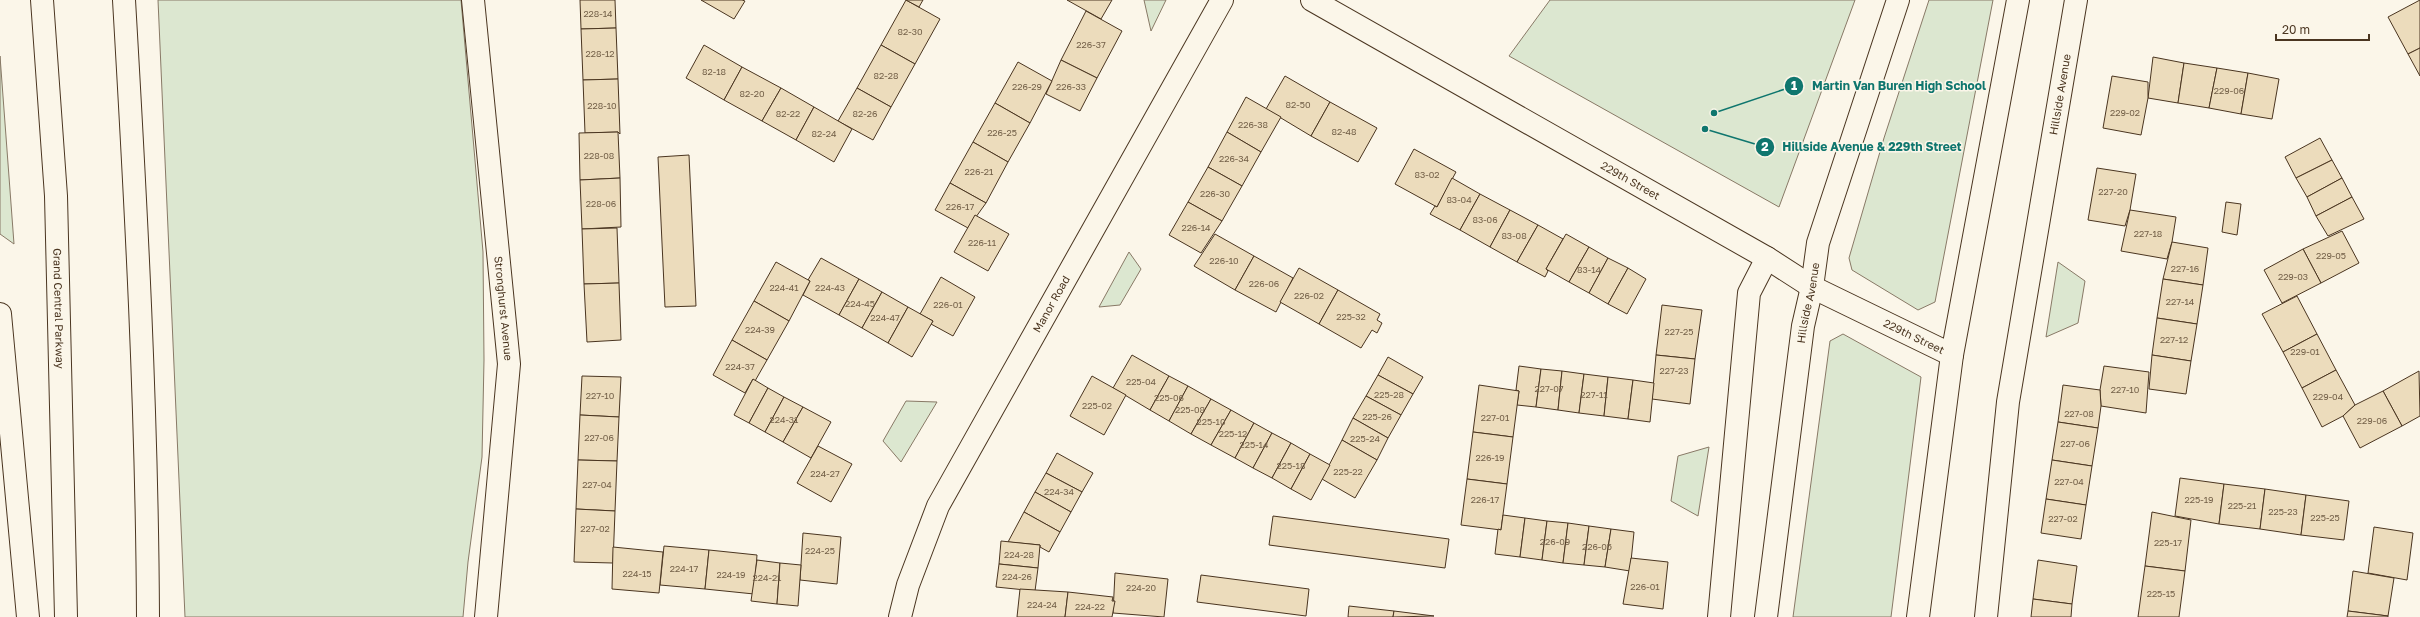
<svg xmlns="http://www.w3.org/2000/svg" width="2420" height="617" font-family="'Golos Text',sans-serif">
	<rect width="100%" height="100%" fill="#fbf6e9"/>
	<g fill="#dce7d0" stroke="#887966">
		<path d="M158,0H461L483,252L484,360L482,457L468,562L463,617H185Z"/>
		<path d="M1144,0H1166L1151,31Z"/>
		<path d="M1550,0H1855L1779,207L1509,56Z"/>
		<path d="M1929,0H1993L1935,302L1918,310L1852,270L1849,258L1884,138Z"/>
		<path d="M0,56L14,244L0,234Z"/>
		<path d="M1129,252L1141,269L1120,305L1099,307Z"/>
		<path d="M2058,262L2085,281L2078,323L2046,337Z"/>
		<path d="M1843,334L1921,377L1891,617H1793L1830,341Z"/>
		<path d="M906,401L937,402L901,462L883,441Z"/>
		<path d="M1709,447L1698,516L1671,501L1678,456Z"/>
	</g>
	<g fill="#ecdcbc" stroke="#4a3520">
		<path d="M580,0H615L616,28L581,29Z"/>
		<path d="M701,0H742L745,1L734,19Z"/>
		<path d="M906,0L940,19L915,64L881,45Z"/>
		<path d="M906,0H923L919,7Z"/>
		<path d="M1067,0H1112L1101,19Z"/>
		<path d="M2420,0V48L2408,54L2388,17Z"/>
		<path d="M1086,11L1122,31L1097,78L1061,60Z"/>
		<path d="M616,28L618,79L583,80L581,29Z"/>
		<path d="M704,45L742,67L724,100L686,78Z"/>
		<path d="M881,45L915,64L891,107L857,88Z"/>
		<path d="M2420,48V76L2408,54Z"/>
		<path d="M2153,57L2184,63L2178,103L2148,98Z"/>
		<path d="M1061,60L1097,78L1080,111L1046,94Z"/>
		<path d="M1018,62L1052,81L1030,123L995,103Z"/>
		<path d="M2184,63L2217,68L2209,108L2178,103Z"/>
		<path d="M742,67L781,88L762,121L724,100Z"/>
		<path d="M2217,68L2248,73L2241,114L2209,108Z"/>
		<path d="M2248,73L2279,79L2272,119L2241,114Z"/>
		<path d="M1285,76L1330,102L1311,136L1266,109Z"/>
		<path d="M2112,76L2148,82V98L2141,135L2103,128Z"/>
		<path d="M618,79L620,134L618,132L585,133L583,80Z"/>
		<path d="M781,88L814,107L796,140L762,121Z"/>
		<path d="M857,88L891,107L873,140L838,121Z"/>
		<path d="M1246,97L1281,117L1261,152L1227,132Z"/>
		<path d="M1330,102L1377,128L1358,162L1311,136Z"/>
		<path d="M995,103L1030,123L1008,162L973,142Z"/>
		<path d="M814,107L852,129L834,162L796,140Z"/>
		<path d="M618,132L620,178L580,180L579,133Z"/>
		<path d="M1227,132L1261,152L1242,186L1208,167Z"/>
		<path d="M2320,138L2332,160L2296,178L2285,157Z"/>
		<path d="M973,142L1008,162L986,203L950,183Z"/>
		<path d="M1414,149L1456,172L1437,207L1395,184Z"/>
		<path d="M689,155L696,306L665,307L658,157Z"/>
		<path d="M2332,160L2342,178L2307,197L2296,178Z"/>
		<path d="M1208,167L1242,186L1222,221L1188,202Z"/>
		<path d="M2097,168L2136,174L2130,210L2125,226L2088,220Z"/>
		<path d="M620,178L621,227L582,229L580,180Z"/>
		<path d="M1452,178L1480,194L1460,230L1430,214L1435,206L1437,207Z"/>
		<path d="M2342,178L2352,197L2316,216L2307,197Z"/>
		<path d="M950,183L986,203L968,228L935,210Z"/>
		<path d="M1480,194L1510,210L1490,247L1460,230Z"/>
		<path d="M2352,197L2364,219L2328,236L2316,216Z"/>
		<path d="M1188,202L1222,221L1201,253L1169,235Z"/>
		<path d="M2226,202L2241,204L2237,235L2222,232Z"/>
		<path d="M1510,210L1538,225L1517,262L1490,247Z"/>
		<path d="M2130,210L2176,217L2172,242L2167,259L2121,251Z"/>
		<path d="M975,215L1009,234L988,271L954,252Z"/>
		<path d="M1538,225L1563,239L1546,269L1548,271L1545,277L1517,262Z"/>
		<path d="M617,228L619,283L584,284L582,229Z"/>
		<path d="M2342,231L2359,263L2321,283L2303,249Z"/>
		<path d="M1215,234L1254,256L1235,290L1194,266Z"/>
		<path d="M1566,234L1589,247L1569,282L1546,269Z"/>
		<path d="M2172,242L2208,248L2203,285L2163,279Z"/>
		<path d="M1589,247L1608,258L1589,293L1569,282Z"/>
		<path d="M2303,249L2321,283L2282,303L2264,270Z"/>
		<path d="M1254,256L1293,278L1276,312L1235,290Z"/>
		<path d="M821,258L859,279L839,315L803,295L810,281L808,280Z"/>
		<path d="M1608,258L1628,268L1608,304L1589,293Z"/>
		<path d="M776,262L810,281L789,321L754,301Z"/>
		<path d="M1299,268L1338,290L1319,324L1280,302Z"/>
		<path d="M1628,268L1646,279L1627,314L1608,304Z"/>
		<path d="M941,277L975,297L953,336L931,324L933,321L920,314Z"/>
		<path d="M859,279L882,292L862,328L839,315Z"/>
		<path d="M2163,279L2203,285L2197,324L2157,318Z"/>
		<path d="M619,283L621,340L587,342L584,284Z"/>
		<path d="M1338,290L1380,314L1377,320L1382,323L1377,333L1372,330L1361,348L1319,324Z"/>
		<path d="M882,292L908,307L888,343L862,328Z"/>
		<path d="M2297,296L2317,334L2283,352L2262,314Z"/>
		<path d="M754,301L789,321L767,360L732,340Z"/>
		<path d="M1662,305L1702,310L1695,359L1656,355Z"/>
		<path d="M908,307L933,321L912,357L888,343Z"/>
		<path d="M2157,318L2197,324L2191,361L2152,355Z"/>
		<path d="M2317,334L2336,370L2302,388L2283,352Z"/>
		<path d="M732,340L767,360L755,381L753,379L745,393L713,375Z"/>
		<path d="M1132,355L1169,376L1150,410L1113,388Z"/>
		<path d="M1656,355L1695,359L1690,404L1652,399Z"/>
		<path d="M2152,355L2191,361L2186,394L2149,389Z"/>
		<path d="M1388,357L1423,377L1413,394L1378,375Z"/>
		<path d="M1519,366L1541,369L1536,407L1517,405L1519,391L1516,390Z"/>
		<path d="M2104,366L2149,372L2146,413L2101,406L2100,390Z"/>
		<path d="M1541,369L1562,371L1558,410L1536,407Z"/>
		<path d="M2336,370L2355,405L2343,416L2322,427L2302,388Z"/>
		<path d="M1562,371L1584,374L1579,413L1558,410Z"/>
		<path d="M2419,371L2420,416L2402,426L2383,391Z"/>
		<path d="M1584,374L1608,377L1604,416L1579,413Z"/>
		<path d="M1378,375L1413,394L1401,415L1366,396Z"/>
		<path d="M582,376L621,377L619,417L580,415Z"/>
		<path d="M1092,376L1126,395L1104,435L1070,416Z"/>
		<path d="M1169,376L1188,386L1169,421L1150,410Z"/>
		<path d="M1608,377L1633,380L1628,419L1604,416Z"/>
		<path d="M753,379L768,388L749,423L734,415Z"/>
		<path d="M1633,380L1654,383L1650,422L1628,419Z"/>
		<path d="M1479,385L1519,391L1513,437L1473,432Z"/>
		<path d="M2063,385L2100,390L2101,406L2098,428L2058,422Z"/>
		<path d="M1188,386L1211,399L1191,434L1169,421Z"/>
		<path d="M768,388L784,397L765,432L749,423Z"/>
		<path d="M2383,391L2402,426L2360,448L2343,416L2355,405Z"/>
		<path d="M1366,396L1401,415L1388,438L1353,418Z"/>
		<path d="M784,397L803,407L783,442L765,432Z"/>
		<path d="M1211,399L1231,410L1211,445L1191,434Z"/>
		<path d="M803,407L831,422L811,458L783,442Z"/>
		<path d="M1231,410L1254,423L1235,458L1211,445Z"/>
		<path d="M580,415L619,417L617,461L578,460Z"/>
		<path d="M1353,418L1388,438L1377,460L1342,440Z"/>
		<path d="M2058,422L2098,428L2092,466L2052,460Z"/>
		<path d="M1254,423L1272,433L1253,468L1235,458Z"/>
		<path d="M1473,432L1513,437L1507,484L1467,479Z"/>
		<path d="M1272,433L1291,443L1272,478L1253,468Z"/>
		<path d="M1342,440L1377,460L1355,498L1322,479Z"/>
		<path d="M1291,443L1310,454L1291,489L1272,478Z"/>
		<path d="M818,446L852,464L831,502L797,483Z"/>
		<path d="M1057,453L1093,473L1082,492L1046,473Z"/>
		<path d="M1310,454L1330,465L1311,500L1291,489Z"/>
		<path d="M578,460L617,461L615,511L576,509Z"/>
		<path d="M2052,460L2092,466L2086,505L2046,499Z"/>
		<path d="M1046,473L1082,492L1071,512L1035,492Z"/>
		<path d="M2180,478L2224,484L2219,524L2175,516Z"/>
		<path d="M1467,479L1507,484L1501,530L1461,525Z"/>
		<path d="M2224,484L2265,489L2260,529L2219,524Z"/>
		<path d="M2265,489L2306,495L2301,535L2260,529Z"/>
		<path d="M1035,492L1071,512L1060,532L1024,512Z"/>
		<path d="M2306,495L2349,501L2344,540L2301,535Z"/>
		<path d="M2046,499L2086,505L2081,539L2041,533Z"/>
		<path d="M576,509L615,511L613,563L574,562Z"/>
		<path d="M1024,512L1060,532L1049,552L1040,547V545L1008,542Z"/>
		<path d="M2152,512L2191,520L2185,571L2145,566Z"/>
		<path d="M1503,515L1525,518L1520,557L1495,554L1498,529L1501,530Z"/>
		<path d="M1273,516L1449,539L1445,568L1269,545Z"/>
		<path d="M1525,518L1547,521L1542,560L1520,557Z"/>
		<path d="M1547,521L1568,523L1563,563L1542,560Z"/>
		<path d="M1568,523L1589,526L1584,565L1563,563Z"/>
		<path d="M1589,526L1611,529L1605,567L1584,565Z"/>
		<path d="M2374,527L2413,533L2407,580L2368,573Z"/>
		<path d="M1611,529L1634,532L1630,571L1605,567Z"/>
		<path d="M803,533L841,537L837,584L800,580Z"/>
		<path d="M1001,541L1040,545L1038,568L999,564Z"/>
		<path d="M664,546L709,550L705,589L660,585Z"/>
		<path d="M613,547L663,552L659,593L612,589Z"/>
		<path d="M709,550L757,555L754,594L705,589Z"/>
		<path d="M1631,558L1668,562L1663,609L1623,604Z"/>
		<path d="M757,560L780,563L777,604L751,601Z"/>
		<path d="M2038,560L2077,566L2072,604L2033,599Z"/>
		<path d="M780,563L801,565L798,606L777,604Z"/>
		<path d="M999,564L1038,568L1035,591L996,587Z"/>
		<path d="M2145,566L2185,571L2179,617H2138Z"/>
		<path d="M2353,571L2394,578L2388,616L2348,611Z"/>
		<path d="M1115,573L1168,579L1164,617L1113,613Z"/>
		<path d="M1201,575L1309,589L1306,616L1197,602Z"/>
		<path d="M1020,589L1068,592L1065,617H1017Z"/>
		<path d="M1068,592L1113,597L1112,601H1115L1112,617H1065Z"/>
		<path d="M2033,599L2072,604L2071,617H2031Z"/>
		<path d="M1349,606L1394,611L1393,617H1348Z"/>
		<path d="M1394,611L1434,616L1393,617Z"/>
		<path d="M2348,611L2388,616V617H2347Z"/>
	</g>
	<g fill="none" stroke-linecap="round" stroke-linejoin="round">
		<g stroke="#4a3520" stroke-width="24">
			<g id="minor">
				<path id="s1" d="M473,0L509,364L486,617"/>
				<path id="s2" d="M1312,0L1767,258L1812,287L1952,355"/>
				<path id="s3" d="M900,617L908,585L938,506L1222,0"/>
				<path d="M1719,617L1749,293L1767,258"/>
				<path id="s4" d="M1986,617L2008,402L2076,0"/>
			</g>
		</g>
		<g stroke="#4a3520" stroke-width="24">
			<g id="major">
				<path id="s5" d="M1766,617L1803,326L1812,287L1818,243L1898,0"/>
				<path d="M1918,617L1952,355L2018,0"/>
			</g>
		</g>
		<g stroke="#4a3520" stroke-width="24">
			<g id="highway">
				<path id="s6" d="M42,0L56,196L66,617"/>
				<path d="M124,0C136,206 147,411 148,617"/>
				<path d="M0,314L28,617"/>
			</g>
		</g>
		<use href="#minor" stroke="#fbf6e9" stroke-width="22"/>
		<use href="#major" stroke="#fbf6e9" stroke-width="22"/>
		<use href="#highway" stroke="#fbf6e9" stroke-width="22"/>
	</g>
	<g text-anchor="middle" stroke-width="3" stroke-linejoin="round" paint-order="stroke">
		<g font-size="9" fill="#725f47">
			<text x="598" y="17">228-14</text>
			<text x="910" y="35">82-30</text>
			<text x="1091" y="48">226-37</text>
			<text x="600" y="57">228-12</text>
			<text x="714" y="75">82-18</text>
			<text x="886" y="79">82-28</text>
			<text x="1027" y="90">226-29</text>
			<text x="1071" y="90">226-33</text>
			<text x="2229" y="94">229-06</text>
			<text x="752" y="97">82-20</text>
			<text x="1298" y="108">82-50</text>
			<text x="602" y="109">228-10</text>
			<text x="2125" y="116">229-02</text>
			<text x="788" y="117">82-22</text>
			<text x="865" y="117">82-26</text>
			<text x="1253" y="128">226-38</text>
			<text x="1344" y="135">82-48</text>
			<text x="1002" y="136">226-25</text>
			<text x="824" y="137">82-24</text>
			<text x="599" y="159">228-08</text>
			<text x="1234" y="162">226-34</text>
			<text x="979" y="175">226-21</text>
			<text x="1427" y="178">83-02</text>
			<text x="2113" y="195">227-20</text>
			<text x="1215" y="197">226-30</text>
			<text x="1459" y="203">83-04</text>
			<text x="601" y="207">228-06</text>
			<text x="960" y="210">226-17</text>
			<text x="1485" y="223">83-06</text>
			<text x="1196" y="231">226-14</text>
			<text x="2148" y="237">227-18</text>
			<text x="1514" y="239">83-08</text>
			<text x="982" y="246">226-11</text>
			<text x="2331" y="259">229-05</text>
			<text x="1224" y="264">226-10</text>
			<text x="2185" y="272">227-16</text>
			<text x="1589" y="273">83-14</text>
			<text x="2293" y="280">229-03</text>
			<text x="1264" y="287">226-06</text>
			<text x="784" y="291">224-41</text>
			<text x="830" y="291">224-43</text>
			<text x="1309" y="299">226-02</text>
			<text x="2180" y="305">227-14</text>
			<text x="860" y="307">224-45</text>
			<text x="948" y="308">226-01</text>
			<text x="1351" y="320">225-32</text>
			<text x="885" y="321">224-47</text>
			<text x="760" y="333">224-39</text>
			<text x="1679" y="335">227-25</text>
			<text x="2174" y="343">227-12</text>
			<text x="2305" y="355">229-01</text>
			<text x="740" y="370">224-37</text>
			<text x="1674" y="374">227-23</text>
			<text x="1141" y="385">225-04</text>
			<text x="1549" y="392">227-07</text>
			<text x="2125" y="393">227-10</text>
			<text x="1389" y="398">225-28</text>
			<text x="1594" y="398">227-11</text>
			<text x="600" y="399">227-10</text>
			<text x="2328" y="400">229-04</text>
			<text x="1169" y="401">225-06</text>
			<text x="1097" y="409">225-02</text>
			<text x="1190" y="413">225-08</text>
			<text x="2079" y="417">227-08</text>
			<text x="1377" y="420">225-26</text>
			<text x="1495" y="421">227-01</text>
			<text x="784" y="423">224-31</text>
			<text x="2372" y="424">229-06</text>
			<text x="1211" y="425">225-10</text>
			<text x="1233" y="437">225-12</text>
			<text x="599" y="441">227-06</text>
			<text x="1365" y="442">225-24</text>
			<text x="2075" y="447">227-06</text>
			<text x="1254" y="448">225-14</text>
			<text x="1490" y="461">226-19</text>
			<text x="1291" y="469">225-18</text>
			<text x="1348" y="475">225-22</text>
			<text x="825" y="477">224-27</text>
			<text x="2069" y="485">227-04</text>
			<text x="597" y="488">227-04</text>
			<text x="1059" y="495">224-34</text>
			<text x="1485" y="503">226-17</text>
			<text x="2199" y="503">225-19</text>
			<text x="2242" y="509">225-21</text>
			<text x="2283" y="515">225-23</text>
			<text x="2325" y="521">225-25</text>
			<text x="2063" y="522">227-02</text>
			<text x="595" y="532">227-02</text>
			<text x="1555" y="545">226-09</text>
			<text x="2168" y="546">225-17</text>
			<text x="1597" y="550">226-05</text>
			<text x="820" y="554">224-25</text>
			<text x="1019" y="558">224-28</text>
			<text x="684" y="572">224-17</text>
			<text x="637" y="577">224-15</text>
			<text x="731" y="578">224-19</text>
			<text x="1017" y="580">224-26</text>
			<text x="767" y="581">224-21</text>
			<text x="1645" y="590">226-01</text>
			<text x="1141" y="591">224-20</text>
			<text x="2161" y="597">225-15</text>
			<text x="1042" y="608">224-24</text>
			<text x="1090" y="610">224-22</text>
		</g>
		<g font-size="11" fill="#4a3520" stroke="#fbf6e9">
			<text dy="4" stroke="none"><textPath href="#s4" startOffset="528">Hillside Avenue</textPath></text>
			<text dy="4" stroke="none"><textPath href="#s2" startOffset="366">229th Street</textPath></text>
			<text dy="4" stroke="none"><textPath href="#s5" startOffset="317">Hillside Avenue</textPath></text>
			<text dy="4" stroke="none"><textPath href="#s3" startOffset="349">Manor Road</textPath></text>
			<text dy="4" stroke="none"><textPath href="#s6" startOffset="309">Grand Central Parkway</textPath></text>
			<text dy="4" stroke="none"><textPath href="#s1" startOffset="310">Stronghurst Avenue</textPath></text>
			<text dy="4" stroke="none"><textPath href="#s2" startOffset="690">229th Street</textPath></text>
		</g>
	</g>
	<path fill="none" stroke="#0f766e" stroke-width="1.5" d="M1714 113L1794 86M1705 129L1765 147"/>
	<g fill="#0f766e" stroke="#fbf6e9" stroke-width="1.5">
		<circle cx="1714" cy="113" r="4"/>
		<circle cx="1705" cy="129" r="4"/>
		<circle cx="1794" cy="86" r="10"/>
		<circle cx="1765" cy="147" r="10"/>
	</g>
	<g font-size="12" text-anchor="middle" font-weight="bold" fill="#fff">
		<text x="1794" y="90">1</text>
		<text x="1765" y="151">2</text>
	</g>
	<g font-size="12" text-anchor="middle" font-weight="bold" fill="#0f766e" stroke="#fbf6e9" stroke-width="3" stroke-linejoin="round" paint-order="stroke">
		<text x="1899" y="90">Martin Van Buren High School</text>
		<text x="1872" y="151">Hillside Avenue &amp; 229th Street</text>
	</g>
	<path d="M2276 34v6h93v-6" fill="none" stroke="#4a3520" stroke-width="2"/>
	<text x="2282" y="34" font-size="12" fill="#4a3520" stroke="#fbf6e9" stroke-width="3" paint-order="stroke">20 m</text>
</svg>
